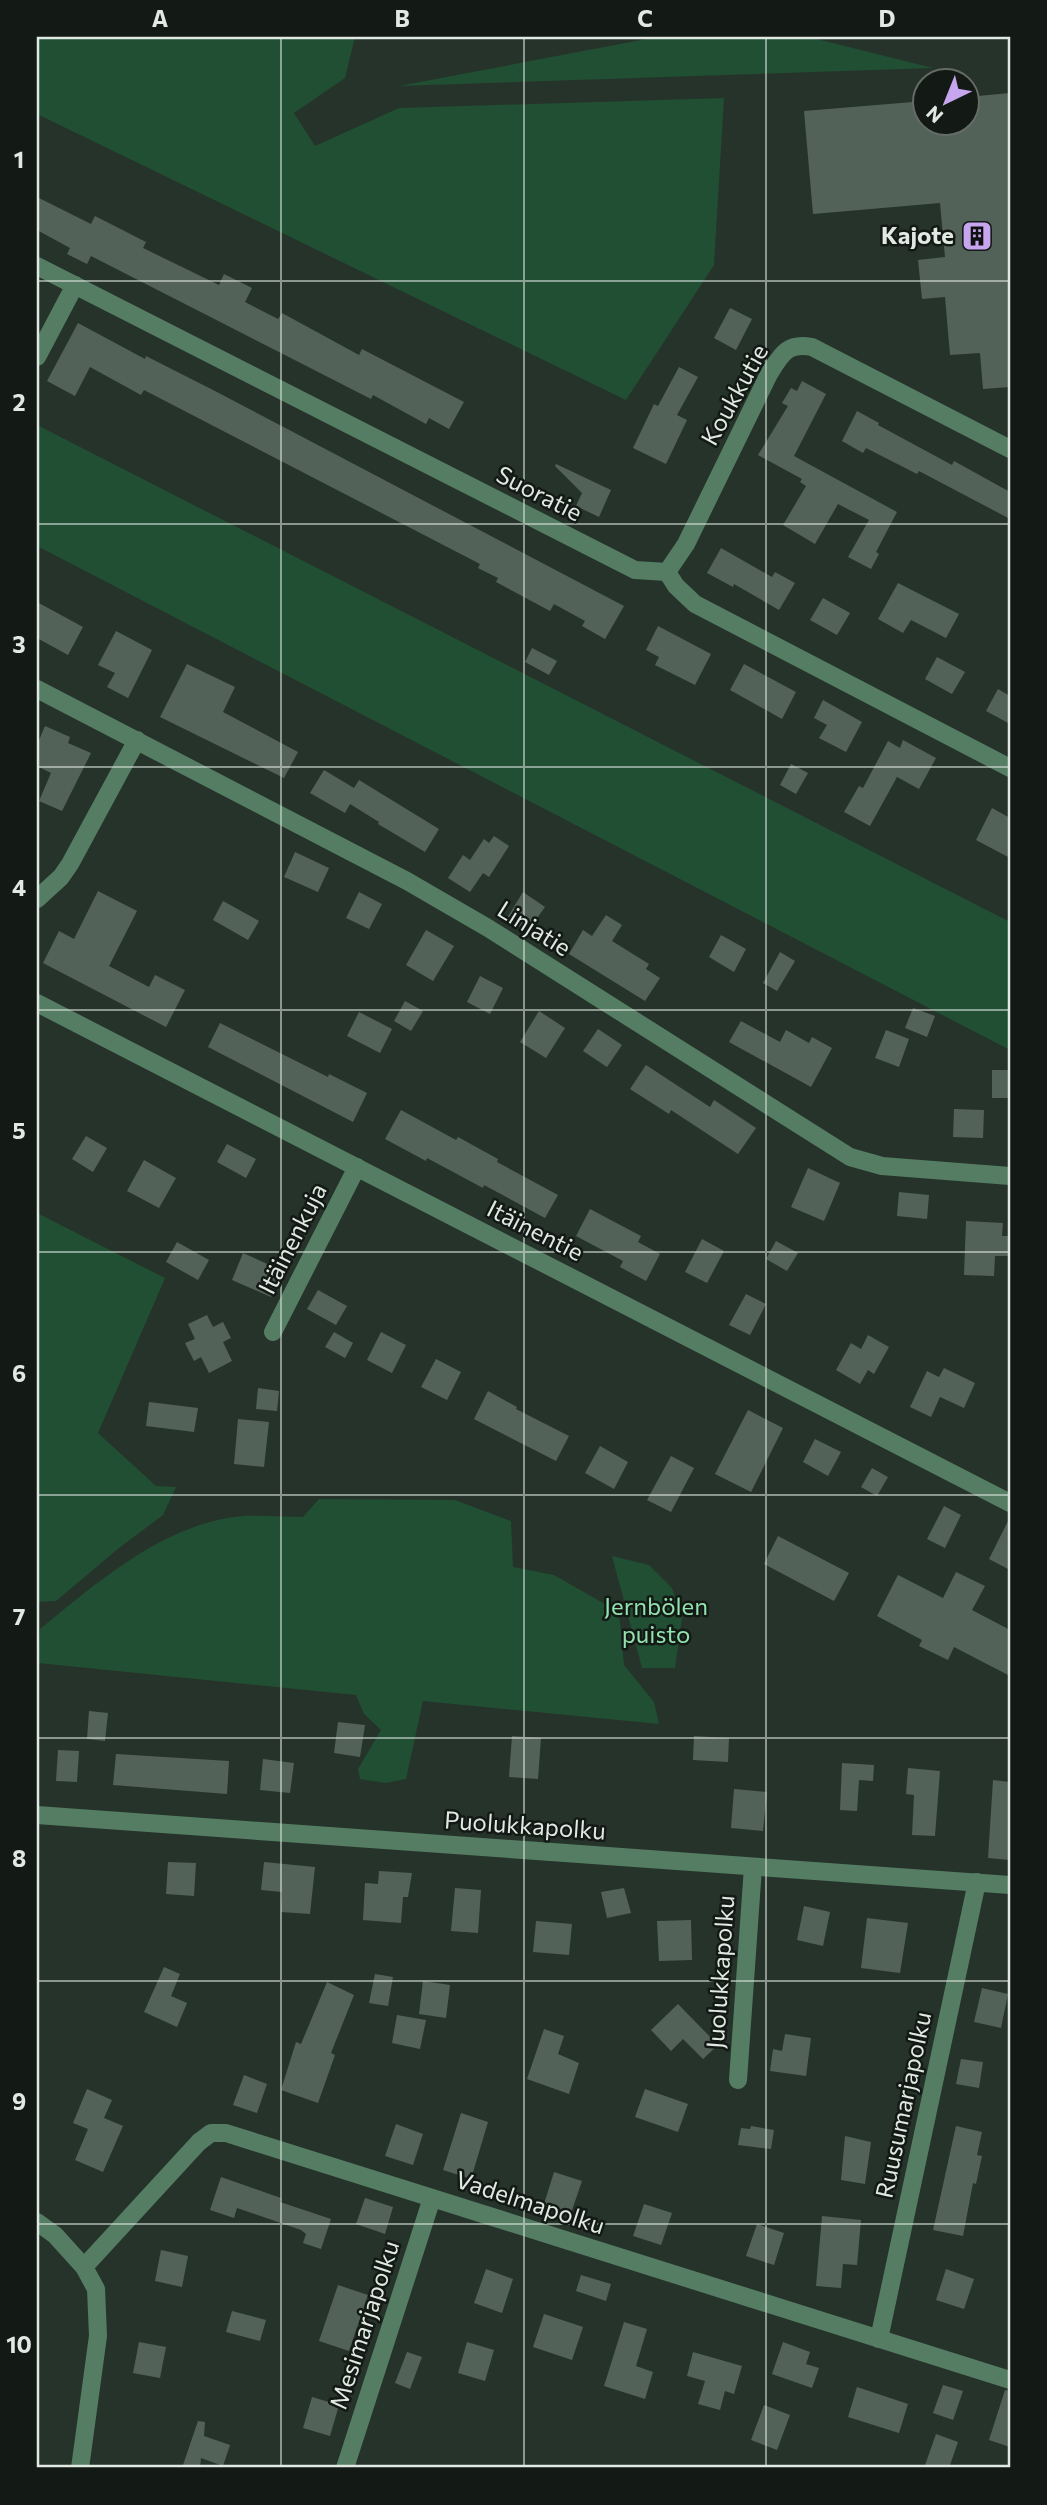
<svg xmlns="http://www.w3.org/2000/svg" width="1047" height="2505" font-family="Commissioner,sans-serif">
	<rect width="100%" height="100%" fill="#26332a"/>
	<g fill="#214f33">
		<path d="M37,37H355L345,78L294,113L315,146L399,108L724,98L714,265L626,400L37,114Z"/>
		<path d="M657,37H809L933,68L399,86Z"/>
		<path d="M37,425L1010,922V1050L37,546Z"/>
		<path d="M37,1213L165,1278L98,1433L156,1486L176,1487L163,1515L119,1548L56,1601L37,1602Z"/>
		<path d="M319,1499L455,1500L511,1521L513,1567L554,1575L619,1612L624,1665L654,1702L659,1724L423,1701L406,1779L385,1783L360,1779L358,1769L381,1730L364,1714L356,1695L38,1663L40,1629C98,1582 165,1522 244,1516C263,1515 283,1517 303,1517Z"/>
		<path d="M612,1556L649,1565L672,1588L682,1618L675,1668H642Z"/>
	</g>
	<g fill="#536258">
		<path d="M1010,93V387L983,389L980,353L950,355L945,297L922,299L918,260L945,257L940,203L813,214L804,111L925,101V122H967V97Z"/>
		<path d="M37,197L91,224L95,216L146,242L143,248L219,285L224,274L252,288L245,302L278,319L282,313L359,355L362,349L464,402L449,429L429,418L426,424L373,395L371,399L91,256L87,264L67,254L70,248L37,230Z"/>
		<path d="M730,308L752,319L736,350L714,338Z"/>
		<path d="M78,323L145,359L146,356L213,390L624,606L605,639L582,626L585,621L554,604L550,611L496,582L498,578L478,568L480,564L144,390L141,395L90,367L75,396L47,381Z"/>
		<path d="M679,367L698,377L677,415L687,420L666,464L633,448L654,404L658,406Z"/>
		<path d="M802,381L826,394L794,456L897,512L876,552L879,554L871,569L848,557L869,520L838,504L815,544L783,525L806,486L800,482L802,479L758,455L788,406L782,403L791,388L797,391Z"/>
		<path d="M857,411L879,423L878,425L952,465L954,461L1010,492V519L919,471L917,474L866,448L863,453L842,441Z"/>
		<path d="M556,464L611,490L599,517L576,506L582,493L555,466Z"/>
		<path d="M721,548L772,577L775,572L795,583L779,610L734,584L733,587L707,573Z"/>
		<path d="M898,583L959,614L946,638L911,620L903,633L878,619Z"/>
		<path d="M823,598L850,613L837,635L810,620Z"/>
		<path d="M37,602L83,627L68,655L37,638Z"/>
		<path d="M658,626L711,654L695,685L655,665L659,657L646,650Z"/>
		<path d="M116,631L152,650L128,698L107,687L115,673L98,665Z"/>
		<path d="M532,648L557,661L549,675L525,662Z"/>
		<path d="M937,657L965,672L952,694L925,679Z"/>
		<path d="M187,664L235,687L223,712L298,752L284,778L160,717Z"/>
		<path d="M744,664L796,692L782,719L730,690Z"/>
		<path d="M998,689L1010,696V724L986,711Z"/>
		<path d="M823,700L862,722L846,752L819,738L827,725L814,718Z"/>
		<path d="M45,726L70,737L68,743L91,753L62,811L39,801L51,773L37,766V745Z"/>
		<path d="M903,740L936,758L919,789L897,777L870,826L844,812L859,786L863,788L888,741L900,748Z"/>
		<path d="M791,764L808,773L796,794L780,785Z"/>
		<path d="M324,770L354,788L359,780L439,829L425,852L378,824L379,822L350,804L345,813L310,793Z"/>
		<path d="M992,808L1010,818V858L976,840Z"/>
		<path d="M494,836L509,846L489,877L483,873L470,892L448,878L463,855L470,860L484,839L489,843Z"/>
		<path d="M295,852L329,868L318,892L284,877Z"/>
		<path d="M98,891L137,911L109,966L149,987L155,975L185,990L166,1027L43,963L59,931L74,939Z"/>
		<path d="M359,892L382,904L369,929L346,918Z"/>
		<path d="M523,892L545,907L527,932L507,918Z"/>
		<path d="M223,901L259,921L248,940L213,920Z"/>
		<path d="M606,915L622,925L612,941L649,964L646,969L660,978L645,1001L569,954L583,930L592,936Z"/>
		<path d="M426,930L454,946L433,981L406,965Z"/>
		<path d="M721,935L746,949L734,972L709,957Z"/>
		<path d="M780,952L795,961L777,991L763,983Z"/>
		<path d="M480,976L503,988L490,1014L467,1002Z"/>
		<path d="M405,1001L423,1011L411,1031L394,1021Z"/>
		<path d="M913,1008L935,1016L927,1037L905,1028Z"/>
		<path d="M539,1011L565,1028L546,1058L520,1042Z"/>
		<path d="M359,1012L392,1029L380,1053L347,1036Z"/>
		<path d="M741,1021L780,1042L786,1030L809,1043L812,1037L832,1048L811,1087L729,1042Z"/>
		<path d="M220,1023L328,1077L329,1074L367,1093L353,1122L208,1047Z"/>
		<path d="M598,1029L622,1045L607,1067L583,1051Z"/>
		<path d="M886,1030L909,1039L899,1067L875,1058Z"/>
		<path d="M646,1065L710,1107L714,1100L756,1128L738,1154L671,1110L669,1114L630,1089Z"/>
		<rect x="992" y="1070" width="18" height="28"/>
		<path d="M954,1109L984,1110L983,1138L953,1137Z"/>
		<path d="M401,1110L456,1140L458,1137L498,1159L497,1162L558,1195L545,1218L484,1185L483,1188L427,1158L426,1161L385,1139Z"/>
		<path d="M86,1136L107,1148L93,1172L72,1159Z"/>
		<path d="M227,1144L256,1159L246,1178L217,1162Z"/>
		<path d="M144,1160L176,1178L159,1208L127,1191Z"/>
		<path d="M808,1168L840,1183L824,1221L791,1207Z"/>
		<path d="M899,1192L929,1195L927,1219L897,1216Z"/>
		<path d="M590,1209L641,1236L638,1242L660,1254L646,1281L620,1267L623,1261L576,1236Z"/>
		<path d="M966,1221L1003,1223L1002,1236H1010V1256H995L994,1276L964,1275Z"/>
		<path d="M702,1239L724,1251L707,1283L685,1272Z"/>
		<path d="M776,1241L798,1253L787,1271L766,1259Z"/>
		<path d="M177,1242L209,1260L198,1280L166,1262Z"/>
		<path d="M243,1253L283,1271L271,1297L232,1280Z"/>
		<path d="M318,1290L347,1306L336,1325L307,1309Z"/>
		<path d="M746,1294L766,1304L750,1335L729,1325Z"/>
		<path d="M207,1315L213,1327L223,1322L231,1338L223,1342L232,1361L209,1373L201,1357L194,1361L185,1343L195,1339L188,1324Z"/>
		<path d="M334,1332L353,1343L345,1358L325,1347Z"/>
		<path d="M381,1332L406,1345L392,1373L367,1360Z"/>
		<path d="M868,1335L889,1347L874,1374L868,1370L860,1384L836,1370L851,1343L861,1349Z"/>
		<path d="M436,1359L461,1372L447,1400L421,1387Z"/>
		<path d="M944,1368L975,1383L964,1408L940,1397L931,1417L910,1407L927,1371L939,1377Z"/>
		<path d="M258,1388L279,1391L277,1411L256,1409Z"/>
		<path d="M488,1391L517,1407L516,1409L569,1436L556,1461L474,1419Z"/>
		<path d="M149,1402L198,1408L194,1432L146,1426Z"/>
		<path d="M748,1410L783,1428L751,1492L715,1474Z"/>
		<path d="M238,1419L269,1422L264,1467L234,1464Z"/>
		<path d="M815,1439L841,1452L828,1476L803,1462Z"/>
		<path d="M600,1446L628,1462L614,1489L585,1473Z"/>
		<path d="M671,1456L694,1468L671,1512L647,1500Z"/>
		<path d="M872,1468L888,1477L877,1496L861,1487Z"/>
		<path d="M944,1506L961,1515L945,1548L927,1539Z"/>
		<path d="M1010,1517V1570L989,1559Z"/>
		<path d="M778,1536L849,1573L834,1601L764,1564Z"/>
		<path d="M956,1572L985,1586L972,1610L1010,1630V1676L954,1647L948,1660L919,1646L922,1640L877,1616L898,1575L943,1598Z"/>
		<path d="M89,1711L108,1713L105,1741L87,1739Z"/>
		<path d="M338,1722L365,1725L360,1757L334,1753Z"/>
		<path d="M512,1736L541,1738L538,1779L509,1777Z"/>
		<path d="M694,1736L729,1738L728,1762L693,1760Z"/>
		<path d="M58,1750L79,1751L77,1782L56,1781Z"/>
		<path d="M116,1754L229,1761L227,1794L113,1785Z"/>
		<path d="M263,1759L294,1763L290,1793L260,1790Z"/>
		<path d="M842,1763L874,1765L873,1781L859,1780L857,1811L840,1810Z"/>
		<path d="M908,1768L940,1771L935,1836L912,1835L914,1795L906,1794Z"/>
		<path d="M993,1780L1010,1782V1860L988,1858Z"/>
		<path d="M734,1789L767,1792L763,1831L731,1828Z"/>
		<path d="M168,1862L196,1863L194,1896L166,1894Z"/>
		<path d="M264,1862L315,1867L310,1914L281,1912L282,1892L261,1890Z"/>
		<path d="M379,1871L412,1873L408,1897H403L401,1923L363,1920L365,1883L378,1884Z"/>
		<path d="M455,1888L481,1890L478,1933L451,1931Z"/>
		<path d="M624,1888L631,1913L607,1918L601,1892Z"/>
		<path d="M804,1906L830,1912L823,1946L797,1940Z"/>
		<path d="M867,1918L908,1923L900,1973L861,1968Z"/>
		<path d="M691,1920L692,1960L659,1961L657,1921Z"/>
		<path d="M536,1921L572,1924L569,1955L533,1952Z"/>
		<path d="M164,1967L180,1974L171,1996L187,2003L177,2027L144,2012Z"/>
		<path d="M375,1974L393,1977L388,2006L369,2003Z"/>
		<path d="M423,1981L450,1985L446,2018L419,2014Z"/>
		<path d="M327,1982L354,1995L331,2053L335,2055L318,2103L281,2090L296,2042L301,2044Z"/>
		<path d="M982,1988L1008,1994L1001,2028L974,2022Z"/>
		<path d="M678,2004L718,2045L703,2059L683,2039L671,2051L651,2030Z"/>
		<path d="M397,2015L426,2020L420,2049L392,2043Z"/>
		<path d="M544,2029L564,2036L558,2054L579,2063L569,2094L527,2079Z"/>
		<path d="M785,2034L811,2038L806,2076L770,2071L773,2049L782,2051Z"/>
		<path d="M961,2059L983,2062L979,2088L956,2084Z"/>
		<path d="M244,2075L267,2084L257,2113L233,2105Z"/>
		<path d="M87,2089L112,2100L104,2118L123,2126L103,2172L75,2160L88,2129L73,2123Z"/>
		<path d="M645,2089L688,2104L678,2132L635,2117Z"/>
		<path d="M461,2113L488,2122L471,2179L443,2170Z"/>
		<path d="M396,2124L423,2134L413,2165L385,2156Z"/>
		<path d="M751,2126L774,2130L771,2149L738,2145L741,2128L750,2129Z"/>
		<path d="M956,2126L982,2132L977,2155L982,2156L976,2184L973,2183L963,2236L933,2230Z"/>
		<path d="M845,2136L871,2142L865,2184L841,2180Z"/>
		<path d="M554,2172L582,2181L571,2213L544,2204Z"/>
		<path d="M221,2177L281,2198L280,2202L331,2219L321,2249L303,2243L306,2234L301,2230L237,2208L234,2218L210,2210Z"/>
		<path d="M365,2198L393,2207L385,2234L356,2224Z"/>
		<path d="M644,2204L672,2213L661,2245L633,2236Z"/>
		<path d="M822,2216L861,2220L857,2265L843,2264L841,2288L816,2286Z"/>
		<path d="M757,2224L784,2233L774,2265L746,2256Z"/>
		<path d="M161,2250L188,2256L182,2287L155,2281Z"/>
		<path d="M486,2269L513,2279L502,2313L474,2303Z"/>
		<path d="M946,2269L974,2279L964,2309L936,2300Z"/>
		<path d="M581,2275L611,2284L606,2301L576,2291Z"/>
		<path d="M338,2285L368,2295L349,2351L319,2341Z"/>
		<path d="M232,2311L266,2320L260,2341L226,2332Z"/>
		<path d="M544,2314L583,2327L572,2360L533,2347Z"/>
		<path d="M624,2322L647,2329L636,2366L653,2372L645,2399L604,2386Z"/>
		<path d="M139,2342L166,2347L160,2378L133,2373Z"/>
		<path d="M467,2342L494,2350L485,2381L458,2373Z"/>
		<path d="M783,2342L810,2352L806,2364L819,2368L812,2388L772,2374Z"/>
		<path d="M407,2352L422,2357L410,2389L395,2383Z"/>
		<path d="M693,2352L742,2366L734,2394L725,2391L720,2410L698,2404L705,2381L687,2376Z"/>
		<path d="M943,2385L963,2391L953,2420L933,2413Z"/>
		<path d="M857,2387L908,2404L899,2433L848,2417Z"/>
		<path d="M1005,2390L1010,2391V2447L989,2440Z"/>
		<path d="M312,2397L339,2405L330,2436L303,2428Z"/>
		<path d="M764,2405L790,2415L777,2450L751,2440Z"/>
		<path d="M198,2421L205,2422L204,2436L230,2445L223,2466L201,2458L200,2468H182Z"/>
		<path d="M936,2434L958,2442L949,2468H924Z"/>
	</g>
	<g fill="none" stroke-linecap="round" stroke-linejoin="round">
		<g stroke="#557d63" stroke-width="18">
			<path d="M37,266L635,570L667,572L676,586L695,604L1010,768"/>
			<path d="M37,357L75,285"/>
			<path d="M667,572L686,544L769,374C781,355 787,342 812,347L1010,449"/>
			<path d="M37,689L407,881L488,928L850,1157L882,1166L1010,1176"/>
			<path d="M37,899L61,877L70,864L137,740"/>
			<path d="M37,1003L1010,1503"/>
			<path d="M273,1332L357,1167"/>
			<path d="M37,1815L1010,1885"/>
			<path d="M738,2080L753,1867"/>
			<path d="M37,2222L55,2235L84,2267L96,2289L98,2336L80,2468"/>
			<path d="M84,2267L199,2142L211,2133H226L1010,2380"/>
			<path d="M879,2339L977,1882"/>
			<path d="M345,2468L432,2198"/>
		</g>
	</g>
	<path fill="none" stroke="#e0e9e3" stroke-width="2" stroke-opacity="0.55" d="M281,37V2468M524,37V2468M766,37V2468M37,281H1010M37,524H1010M37,767H1010M37,1010H1010M37,1252H1010M37,1495H1010M37,1738H1010M37,1981H1010M37,2224H1010"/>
	<defs>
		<g id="building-square" transform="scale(1.575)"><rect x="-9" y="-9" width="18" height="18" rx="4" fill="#c7a6ef" stroke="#131915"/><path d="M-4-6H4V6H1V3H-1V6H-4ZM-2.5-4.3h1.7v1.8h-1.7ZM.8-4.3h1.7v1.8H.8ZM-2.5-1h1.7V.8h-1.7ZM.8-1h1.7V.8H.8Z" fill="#111"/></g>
	</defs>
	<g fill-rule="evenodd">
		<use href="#building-square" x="977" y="236"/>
	</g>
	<g text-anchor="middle" stroke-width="5" stroke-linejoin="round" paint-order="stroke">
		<g font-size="24" font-weight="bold" fill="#e0e9e3" stroke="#131915" text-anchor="end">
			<text x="954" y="244">Kajote</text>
		</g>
		<g font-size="24" fill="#e0e9e3" stroke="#131915">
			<text transform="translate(735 395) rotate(-61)" y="8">Koukkutie</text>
			<text transform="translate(539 494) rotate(27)" y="8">Suoratie</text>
			<text transform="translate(534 929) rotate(32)" y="8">Linjatie</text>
			<text transform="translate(535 1231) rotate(27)" y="8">Itäinentie</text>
			<text transform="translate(293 1239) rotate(-63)" y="8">Itäinenkuja</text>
			<text transform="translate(525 1826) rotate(4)" y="8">Puolukkapolku</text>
			<text transform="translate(721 1972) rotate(-86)" y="8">Juolukkapolku</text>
			<text transform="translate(904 2105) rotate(-78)" y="8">Ruusumarjapolku</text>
			<text transform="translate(530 2203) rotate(18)" y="8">Vadelmapolku</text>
			<text transform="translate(365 2325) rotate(-72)" y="8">Mesimarjapolku</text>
		</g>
		<g font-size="24" fill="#93e1ae" stroke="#131915">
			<text x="656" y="1615">Jernbölen<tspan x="656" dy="28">puisto</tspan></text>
		</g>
	</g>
	<rect width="1047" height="2505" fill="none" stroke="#131915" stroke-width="77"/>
	<g transform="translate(946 102) rotate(223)"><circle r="33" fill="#131915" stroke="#656c67" stroke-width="2"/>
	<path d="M0-5L12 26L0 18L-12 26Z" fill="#c7a6ef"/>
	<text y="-10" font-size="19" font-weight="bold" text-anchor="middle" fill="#e0e9e3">N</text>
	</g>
	<rect x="38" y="38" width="971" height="2428" fill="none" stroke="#e0e9e3" stroke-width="2.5"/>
	<g font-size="23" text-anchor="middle" font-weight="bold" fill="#e0e9e3">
		<text x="160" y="27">A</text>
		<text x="402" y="27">B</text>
		<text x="645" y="27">C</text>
		<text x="887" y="27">D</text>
		<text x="19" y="168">1</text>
		<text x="19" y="411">2</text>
		<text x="19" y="653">3</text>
		<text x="19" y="896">4</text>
		<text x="19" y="1139">5</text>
		<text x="19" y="1382">6</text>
		<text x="19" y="1625">7</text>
		<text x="19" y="1867">8</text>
		<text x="19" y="2110">9</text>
		<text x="19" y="2353">10</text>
	</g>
</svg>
